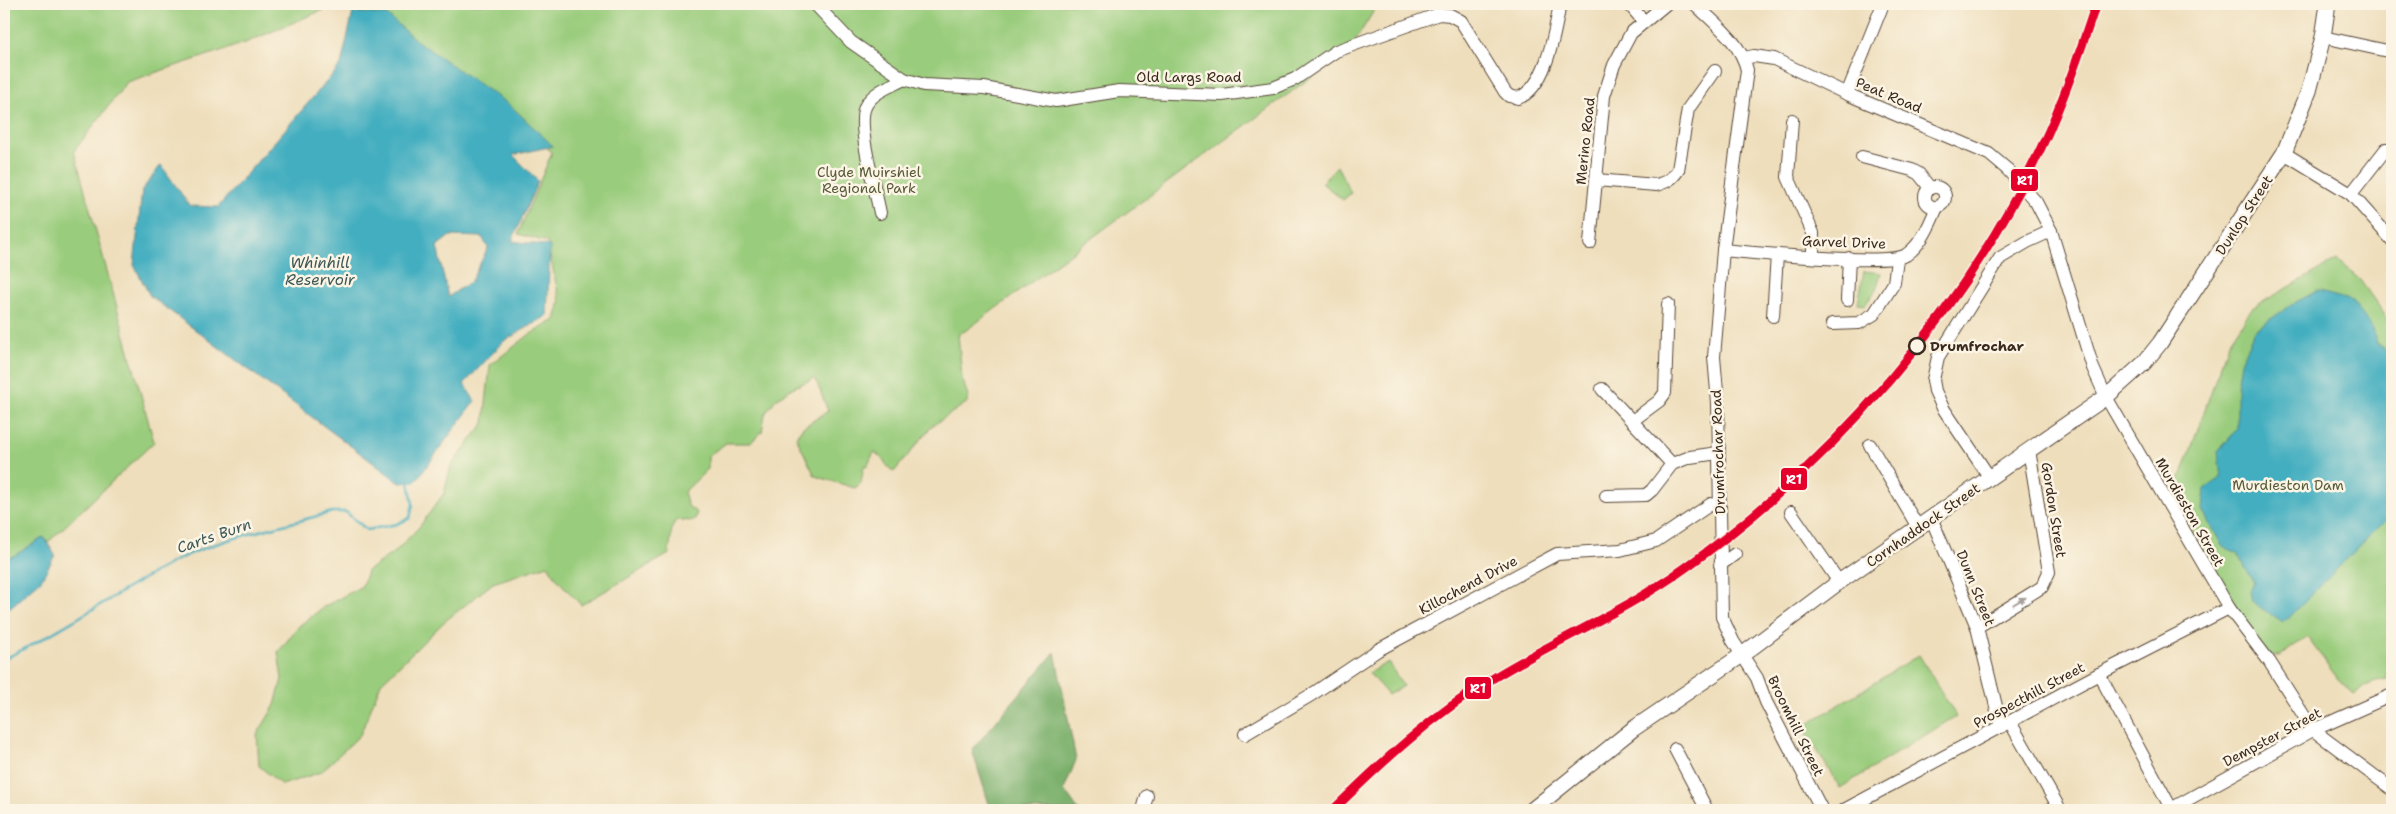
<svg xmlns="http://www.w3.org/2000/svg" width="2396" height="814" font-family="'Shantell Sans',sans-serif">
	<rect width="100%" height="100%" fill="#fcf5e5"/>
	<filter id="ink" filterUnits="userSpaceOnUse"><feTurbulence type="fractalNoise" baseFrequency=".02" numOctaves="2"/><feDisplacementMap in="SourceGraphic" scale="10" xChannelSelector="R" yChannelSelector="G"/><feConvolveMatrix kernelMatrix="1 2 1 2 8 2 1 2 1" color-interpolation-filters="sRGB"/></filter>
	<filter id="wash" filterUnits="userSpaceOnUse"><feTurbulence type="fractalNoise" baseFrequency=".0096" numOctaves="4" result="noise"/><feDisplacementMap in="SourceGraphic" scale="20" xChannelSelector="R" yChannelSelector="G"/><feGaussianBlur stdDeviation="1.12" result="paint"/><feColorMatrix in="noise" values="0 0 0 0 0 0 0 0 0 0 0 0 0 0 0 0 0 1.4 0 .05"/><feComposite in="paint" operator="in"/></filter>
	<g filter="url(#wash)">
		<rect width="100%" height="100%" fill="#eedebc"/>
		<g fill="#99cc7c" stroke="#6a7b4d">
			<path d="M4,4H337L245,43L127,82L74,151L154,442L4,584Z"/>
			<path d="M349,4H1378L1351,48L965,331L958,334L962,378L968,396V402L932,426L894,472C885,466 883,457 874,452L867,467L864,465L861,483L855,488L815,476L796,437L802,428L828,411L815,378L792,388L775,400L765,414L762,432L750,443H726L708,456V469L684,492L688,506L697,513L694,521L676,520L672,527L669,554L581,605L557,579L548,565L493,583L444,622L381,683L360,735L321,772L282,785L259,766L257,735L275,705L282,679L278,652L300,625L325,606L362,586L367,571L397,550L420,526L444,493L451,466L484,423L490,365L529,335L555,320L560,302L547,242L518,234L552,152L458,76Z"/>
			<path d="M1337,166L1351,193L1343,200L1322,183Z"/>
			<path d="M2337,260L2360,280L2392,325V664L2387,672V679L2375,681L2354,694L2338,679L2307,637L2280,656H2266L2249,633L2174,497L2228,344L2252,308Z"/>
			<path d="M1864,271L1881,273L1876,290L1865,305L1858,303Z"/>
			<path d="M1919,655L1956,716L1840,788L1803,727Z"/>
			<path d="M1388,662L1403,686L1388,695L1369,673Z"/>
		</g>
		<path fill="#7ab06c" stroke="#5a6d45" d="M1055,652L1076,760L1064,790L1078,810H991L972,750Z"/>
		<g fill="#42aec0" stroke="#3e6c6f" fill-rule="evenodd">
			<path d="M353,12L387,15L417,41L511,106L553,146L513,155L538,181L512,241L550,246L547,316L504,341L464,384L475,401L415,482L400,483L150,296L134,265L142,190L161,165L190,206L218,207L341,65ZM450,236L482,237L488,248L471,281L448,297L437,246Z"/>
			<path d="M2317,291L2352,301L2373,329L2376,343L2392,355V513L2291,616L2282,622L2252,602L2250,591L2254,583L2237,553L2222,546L2203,510L2205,489L2221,478L2218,452L2237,429V386L2241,362L2254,330L2296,302Z"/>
			<path d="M44,537L55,555L41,580L4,613V559L15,555Z"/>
		</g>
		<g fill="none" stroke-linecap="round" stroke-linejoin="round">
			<g stroke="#42aec0" stroke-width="2.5">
				<path d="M353,12L357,4"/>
				<path d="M4,659C64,630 117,592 175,561C219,538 284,526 332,512H346L367,530L397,524L410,518L413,504L409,482"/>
			</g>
		</g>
	</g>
	<g filter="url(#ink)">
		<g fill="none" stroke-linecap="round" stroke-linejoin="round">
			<g stroke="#564536" stroke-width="14">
				<g id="minor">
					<path d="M815,4L851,42L904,79L924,85L984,88L1056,101L1119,91L1222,95L1273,88L1295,79L1336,51L1439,14L1450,15L1461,21L1505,92L1509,96L1518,98C1547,88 1555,29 1560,4"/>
					<path d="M1629,4L1644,22"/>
					<path d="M1695,4C1715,24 1741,42 1747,70L1723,250L1714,357L1718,403L1722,617L1733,641L1757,678L1766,702L1822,810"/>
					<path d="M2323,37L2392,52"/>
					<path d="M1744,58L1754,56L1774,59L1847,94L1989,154L2008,170L2036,202L2051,231L2093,368L2106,397L2229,608L2269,661L2313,730L2392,789"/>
					<path d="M1847,94L1883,4"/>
					<path d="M1792,120L1788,177L1813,233V257"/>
					<path d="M2284,153L2351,194L2392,240"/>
					<path d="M1862,157L1912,170L1919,174L1930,188"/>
					<path d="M1596,180L1656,185C1667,182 1672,179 1678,170L1688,109L1715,71"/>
					<circle cx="1935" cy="197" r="10"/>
					<path d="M2351,194L2386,149"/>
					<path d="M880,213C876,190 855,123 866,105C873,92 891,86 904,79"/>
					<path d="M1590,243L1604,96L1614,65L1631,33L1666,4"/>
					<path d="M1723,250C1752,253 1888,266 1906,255C1922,244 1930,224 1937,207"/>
					<path d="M1847,300L1849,258"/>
					<path d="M1773,316L1777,255"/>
					<path d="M1832,324L1859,323L1874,314L1894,283L1897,259"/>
					<path d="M1602,389L1672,464"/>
					<path d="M1632,421L1659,401L1665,393L1668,304"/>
					<path d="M1870,445L1919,529"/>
					<path d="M1990,478L1943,408L1935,391L1933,380L1938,357L2000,258L2027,242L2051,231"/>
					<path d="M1606,496L1646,495L1652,490L1672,464L1690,457L1718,453"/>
					<path d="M1791,512L1839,582"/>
					<path d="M1932,520L1977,627L2001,727"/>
					<path d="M1720,565L1735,554"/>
					<path d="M1977,627L2042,587L2049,572L2029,450"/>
					<path d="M2099,674L2172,810"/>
					<path d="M2010,722L2058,806L2049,810"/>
					<path d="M1245,734L1311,695L1378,650L1557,554L1620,550L1656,541L1711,504L1719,506"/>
					<path d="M1675,749L1707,810"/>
					<path d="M1143,810L1147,796"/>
					<path d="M1844,810L2099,674L2229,608"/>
					<path d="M2169,810L2313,730L2392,695"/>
				</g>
			</g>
			<g stroke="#564536" stroke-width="17">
				<path id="major" d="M1532,810L1633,729L1742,655L1839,582L2106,397L2144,363L2160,343L2284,153L2309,91L2323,37L2328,4"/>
			</g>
			<use href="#minor" stroke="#fff" stroke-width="12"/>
			<use href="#major" stroke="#fff" stroke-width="15"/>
			<g stroke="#fcf5e5" stroke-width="12">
				<path id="rail-1" d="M1333,810C1382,762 1432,715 1492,679C1555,640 1624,612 1685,568C1833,463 1964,312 2041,148C2063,102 2080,52 2096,4"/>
			</g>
			<use href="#rail-1" stroke="#e4002b" stroke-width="9"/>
		</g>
		<defs><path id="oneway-solid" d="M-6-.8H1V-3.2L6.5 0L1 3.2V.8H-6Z" transform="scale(1.25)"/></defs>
		<use fill="#a79f9a" href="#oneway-solid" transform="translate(2019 601) rotate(-32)"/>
	</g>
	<circle fill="#fcf5e5" stroke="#3b2a1e" stroke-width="2.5" cx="1917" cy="346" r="8"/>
	<g text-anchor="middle" stroke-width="5" stroke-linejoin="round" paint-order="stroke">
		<g font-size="14" fill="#3b2a1e" stroke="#fcf5e5">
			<text x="1189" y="82">Old Largs Road</text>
			<text transform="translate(1889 95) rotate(23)" y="5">Peat Road</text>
			<text transform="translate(1585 141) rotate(-84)" y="5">Merino Road</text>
			<text transform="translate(2244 215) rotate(-57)" y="5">Dunlop Street</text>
			<text transform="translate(1844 242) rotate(2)" y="5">Garvel Drive</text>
			<text transform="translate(1718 452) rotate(-92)" y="5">Drumfrochar Road</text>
			<text transform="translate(2054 510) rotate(81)" y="5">Gordon Street</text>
			<text transform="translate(2190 512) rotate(60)" y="5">Murdieston Street</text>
			<text transform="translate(1923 525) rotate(-35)" y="5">Cornhaddock Street</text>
			<text transform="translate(1468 585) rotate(-28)" y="5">Killochend Drive</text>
			<text transform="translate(1976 588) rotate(68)" y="5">Dunn Street</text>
			<text transform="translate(2029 695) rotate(-28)" y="5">Prospecthill Street</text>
			<text transform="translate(1796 726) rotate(64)" y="5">Broomhill Street</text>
			<text transform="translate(2272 737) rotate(-28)" y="5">Dempster Street</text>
		</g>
		<g font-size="14" fill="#575b3a" stroke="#fcf5e5">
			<text x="869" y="177">Clyde Muirshiel<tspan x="869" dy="16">Regional Park</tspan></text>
			<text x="2288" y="490">Murdieston Dam</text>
		</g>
		<g font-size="14" font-weight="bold" fill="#3b2a1e" stroke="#fcf5e5" text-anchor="start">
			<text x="1930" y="351">Drumfrochar</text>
		</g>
		<g font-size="15" font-style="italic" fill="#3d5857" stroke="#fcf5e5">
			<text x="320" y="268">Whinhill<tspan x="320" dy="17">Reservoir</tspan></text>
			<text transform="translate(214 536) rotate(-19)" y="5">Carts Burn</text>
		</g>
	</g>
	<g stroke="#fcf5e5" stroke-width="2">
		<rect x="2010" y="168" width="29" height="24" rx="5" fill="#e4002b"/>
		<rect x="1780" y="467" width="28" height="24" rx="5" fill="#e4002b"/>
		<rect x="1464" y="676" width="28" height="24" rx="5" fill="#e4002b"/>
	</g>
	<g font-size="14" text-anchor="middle" font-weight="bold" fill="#fff">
		<text x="2025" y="185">R1</text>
		<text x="1794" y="484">R1</text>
		<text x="1478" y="693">R1</text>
	</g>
	<rect width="2396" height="814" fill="none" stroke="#fcf5e5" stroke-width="20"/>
</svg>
